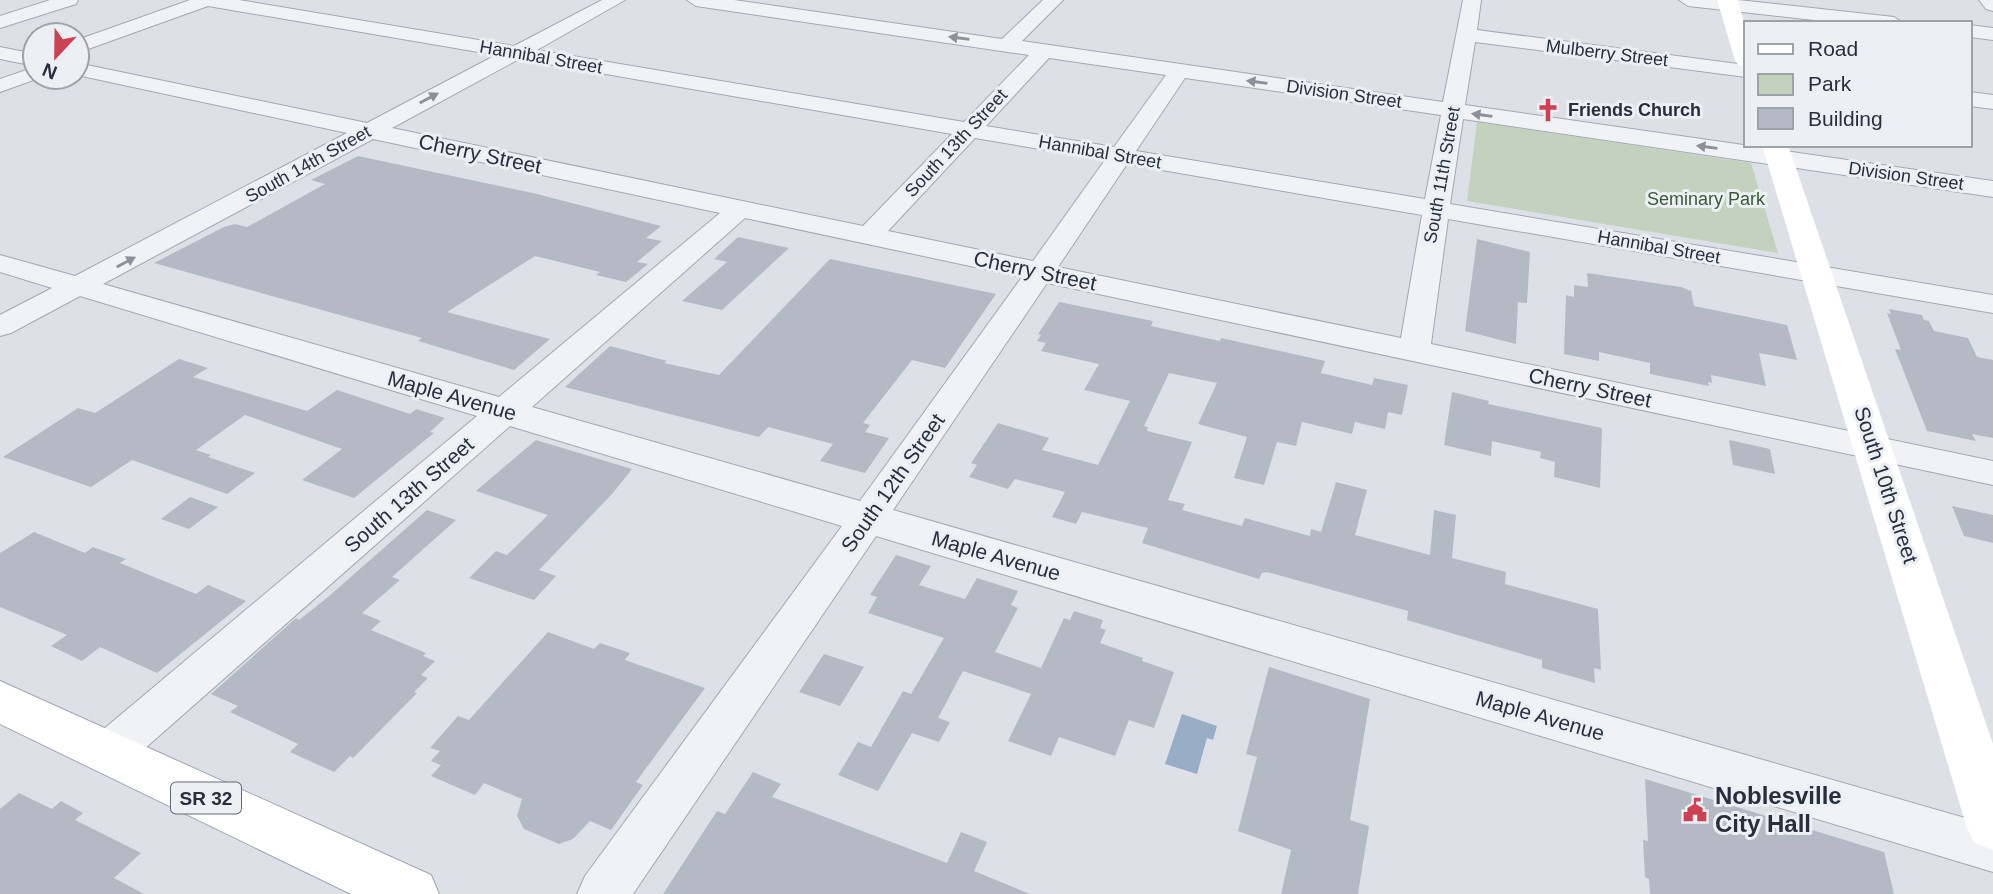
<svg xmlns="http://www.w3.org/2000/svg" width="1993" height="894" font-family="Arial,sans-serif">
	<rect width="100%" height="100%" fill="#dde1e7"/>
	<path fill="#c3d1be" d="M1477,122L1751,163L1778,253L1467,201Z"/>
	<path fill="#98aec7" d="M1182,714L1217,726L1213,740L1207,738L1197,774L1165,764Z"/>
	<g fill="#b4bac4">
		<path d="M358,156L537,194L661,226L646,238L662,241L637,262L648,264L626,282L596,275L600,272L535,256L447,312L550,339L514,370L418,341L422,338L154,263L224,227L235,224L247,227L325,184L311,180Z"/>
		<path d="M738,237L789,248L722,310L682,301L727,262L714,259Z"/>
		<path d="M1477,239L1530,252L1527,303L1518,302L1516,344L1465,331Z"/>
		<path d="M830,259L996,294L945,368L912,360L863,423L870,425L865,432L889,438L865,473L820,461L833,444L768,427L759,437L565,387L610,346L667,361L664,363L719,375Z"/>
		<path d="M1587,273L1681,287L1691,291L1694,306L1787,325L1797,360L1759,353L1766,386L1711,375L1712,383L1708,382L1709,386L1650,374V363L1599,352V361L1564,354L1566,295L1574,297V285L1588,287Z"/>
		<path d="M1059,302L1153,321L1151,326L1220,341L1221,338L1325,361L1321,373L1372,385L1374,378L1408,385L1402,415L1388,412L1385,429L1355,422L1352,434L1302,422L1296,446L1277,442L1264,485L1234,478L1247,437L1198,424L1217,383L1169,373L1144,426L1148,427L1147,431L1192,442L1168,500L1185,504L1182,510L1242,526L1245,518L1310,536L1311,529L1321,532L1336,482L1367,490L1355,535L1430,555L1434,510L1456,515L1452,558L1506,572L1505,584L1598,609L1601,670L1594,668L1595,683L1542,668V660L1407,620L1408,611L1267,572L1262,573L1259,579L1142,543L1148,528L1082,512L1076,524L1052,517L1065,492L1015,479L1008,489L969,477L977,465L971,463L998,423L1049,438L1042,450L1098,465L1130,401L1084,390L1099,364L1041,351L1046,343L1037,341L1041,335L1038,334Z"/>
		<path d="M1889,309L1922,315L1924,320L1929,321L1934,331L1968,338L1977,357L1993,360V438L1972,434L1976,441L1927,431L1895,349L1901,350L1887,313L1891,314Z"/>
		<path d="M179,359L208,368L193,377L307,411L337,390L410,414L416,409L445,418L430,432L434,433L354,498L302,480L342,449L245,415L196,450L211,455L208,457L255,473L227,494L132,460L91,487L3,457L78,408L95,413Z"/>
		<path d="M1452,392L1489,401L1488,404L1602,428L1600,488L1554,477L1555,462L1540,458L1541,452L1492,441L1491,456L1444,445Z"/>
		<path d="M536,440L632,469L613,493L539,570L556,576L534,600L469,578L496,551L507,555L548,515L476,491Z"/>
		<path d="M1729,440L1770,449L1775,474L1733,465Z"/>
		<path d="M190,497L218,507L189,529L161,519Z"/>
		<path d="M1952,506L1993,515V543L1964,536Z"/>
		<path d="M427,510L456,520L392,577L400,580L362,613L381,621L371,630L426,653L423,656L435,661L421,675L428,678L414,692L417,693L353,758L350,756L334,772L290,752L298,744L230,712L238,706L211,694L296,618L299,620L328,597Z"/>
		<path d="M34,532L85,553L93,547L126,559L120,563L196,594L208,585L246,601L157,673L100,647L82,661L51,646L67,635L0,607V553Z"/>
		<path d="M896,555L931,566L919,585L965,599L977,578L1018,591L1011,605L1018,608L995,652L1041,668L1064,618L1070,620L1074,611L1103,620L1100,628L1106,630L1100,643L1143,658L1142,661L1174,672L1154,728L1129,720L1115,756L1059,737L1051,756L1008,741L1031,694L963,671L938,718L950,722L939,742L912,733L878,791L838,775L858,742L871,747L903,691L911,694L944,638L868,613L877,597L870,595Z"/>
		<path d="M548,632L594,649L600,643L630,653L625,660L705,688L636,782L643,785L611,830L590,821L573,839L559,844L524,829L517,816L522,799L484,783L475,795L431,776L441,765L431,761L440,751L430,748L458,716L469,720Z"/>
		<path d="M824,654L864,667L840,706L799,692Z"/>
		<path d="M1269,667L1370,699L1350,820L1369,826L1358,894H1281L1291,850L1238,831L1257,757L1246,754Z"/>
		<path d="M753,772L781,784L772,797L947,863L961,832L987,842L974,871L1030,894H663L717,811L725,814Z"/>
		<path d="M1645,779L1884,852L1894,894H1650L1649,879L1645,877L1643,840L1648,841Z"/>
		<path d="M19,793L52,809L61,801L83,813L75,820L141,853L114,878L144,894H0V809Z"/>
	</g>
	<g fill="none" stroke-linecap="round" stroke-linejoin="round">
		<g stroke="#a3a8b1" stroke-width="2">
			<g id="minor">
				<path d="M50,0H78L76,4L0,28V16Z"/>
				<path d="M190,0H239L514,46L602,0H625L537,50L964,122L1029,55L696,6L687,0H734L1002,39L1043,0H1063L1022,41L1443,102L1463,0H1481L1477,30L1746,65V77L1475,42L1465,105L1993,181V197L1463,119L1450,204L1993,295V313L1448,219L1431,344L1993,461V485L1047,283L893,510L1993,826V872L876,536L633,894H577L585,876L842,526L510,426L125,766L109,772L93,766L86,752L93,738L477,416L80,296L11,333L0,336V315L52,288L0,272V255L75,276L347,133L77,75V63L367,123L496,55L208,6L77,53V40ZM1049,58L1166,75L1114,147L986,126ZM519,59L952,134L863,226L392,128ZM1185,78L1441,115L1425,199L1136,151ZM975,138L1105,160L1033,261L888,231ZM373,139L720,213L499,397L103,284ZM1127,164L1422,215L1401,338L1058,267ZM745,218L1022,277L860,501L532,407Z"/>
				<path d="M1679,0H1738L1894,17L1903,23H1841L1688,6Z"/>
				<path d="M1979,0H1993V11L1986,9Z"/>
				<path d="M1970,25L1993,28V40L1970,37Z"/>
				<path d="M0,47L35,54V66L0,59Z"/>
				<path d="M35,67V77H42L0,92V79Z"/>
				<path d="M1970,92L1993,95V109L1970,106Z"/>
			</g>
		</g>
		<g stroke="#9da5b3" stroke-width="2">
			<path id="primary" d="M0,681L431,875L439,894H351L0,724Z"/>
		</g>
		<use href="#minor" fill="#f0f2f5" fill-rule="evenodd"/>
		<g fill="#fff" fill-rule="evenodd">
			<path d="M1717,0H1737L1746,27V67L1738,65L1735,60Z"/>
			<path d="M1762,145H1788L1993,744V850L1974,843L1966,825Z"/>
		</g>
		<use href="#primary" fill="#fff" fill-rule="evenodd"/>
	</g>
	<defs><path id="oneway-solid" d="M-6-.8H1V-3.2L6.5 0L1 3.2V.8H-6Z" transform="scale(1.75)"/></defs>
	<g fill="#8c9099">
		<use href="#oneway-solid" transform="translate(959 38) rotate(-172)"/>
		<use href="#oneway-solid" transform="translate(1257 82) rotate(-172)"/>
		<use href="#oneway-solid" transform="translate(429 98) rotate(-28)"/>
		<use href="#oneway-solid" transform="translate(1482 115) rotate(-172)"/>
		<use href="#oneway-solid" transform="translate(1707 147) rotate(-172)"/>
		<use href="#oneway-solid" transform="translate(126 262) rotate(-28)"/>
	</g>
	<defs>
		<g id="church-bare" transform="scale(1.89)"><path d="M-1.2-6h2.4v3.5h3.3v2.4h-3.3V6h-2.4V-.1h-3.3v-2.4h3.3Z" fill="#cd4153" stroke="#ecf0f5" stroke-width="2.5" paint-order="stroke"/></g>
		<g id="civic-bare" transform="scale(1.89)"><path d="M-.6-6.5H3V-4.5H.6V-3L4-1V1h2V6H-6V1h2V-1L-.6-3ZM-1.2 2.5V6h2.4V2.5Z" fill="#cd4153" stroke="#ecf0f5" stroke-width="2.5" paint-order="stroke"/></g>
	</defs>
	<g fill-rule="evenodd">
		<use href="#church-bare" x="1548" y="110"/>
		<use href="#civic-bare" x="1695" y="810"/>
	</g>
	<g text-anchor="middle" stroke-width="6" stroke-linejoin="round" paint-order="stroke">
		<g font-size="18" fill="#272f3d" stroke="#ecf0f5">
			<text transform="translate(1607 53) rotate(7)" y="6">Mulberry Street</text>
			<text transform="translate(541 57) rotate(10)" y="6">Hannibal Street</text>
			<text transform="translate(1344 94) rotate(8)" y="6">Division Street</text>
			<text transform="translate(956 143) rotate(-47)" y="6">South 13th Street</text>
			<text transform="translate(1100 152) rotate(10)" y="6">Hannibal Street</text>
			<text transform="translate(308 164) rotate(-29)" y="6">South 14th Street</text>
			<text transform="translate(1442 175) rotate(-80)" y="6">South 11th Street</text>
			<text transform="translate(1906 176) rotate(8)" y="6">Division Street</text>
			<text transform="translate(1659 247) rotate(10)" y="6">Hannibal Street</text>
		</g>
		<g font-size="18" font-weight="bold" fill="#272f3d" stroke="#ecf0f5" text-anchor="start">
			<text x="1568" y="116">Friends Church</text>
		</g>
		<g font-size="18" fill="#3a5934" stroke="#ecf0f5">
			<text x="1706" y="205">Seminary Park</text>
		</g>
		<rect fill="#ecf0f5" stroke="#626974" stroke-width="2" x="171" y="782.5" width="70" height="31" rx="5"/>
		<g font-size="19" font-weight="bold" fill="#272f3d">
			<text x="206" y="805">SR 32</text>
		</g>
		<g font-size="21" fill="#272f3d" stroke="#ecf0f5">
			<text transform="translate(480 154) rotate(12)" y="7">Cherry Street</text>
			<text transform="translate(1035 271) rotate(12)" y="7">Cherry Street</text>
			<text transform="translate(1590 388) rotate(12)" y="7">Cherry Street</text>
			<text transform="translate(452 396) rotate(16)" y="7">Maple Avenue</text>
			<text transform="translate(893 483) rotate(-55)" y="7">South 12th Street</text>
			<text transform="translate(1886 485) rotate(72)" y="7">South 10th Street</text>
			<text transform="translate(409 495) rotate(-41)" y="7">South 13th Street</text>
			<text transform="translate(996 556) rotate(16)" y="7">Maple Avenue</text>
			<text transform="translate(1540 716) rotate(16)" y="7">Maple Avenue</text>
		</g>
		<g font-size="24" font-weight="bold" fill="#272f3d" stroke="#ecf0f5" text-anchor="start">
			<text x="1715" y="804">Noblesville<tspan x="1715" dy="28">City Hall</tspan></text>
		</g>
	</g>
	<rect x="1744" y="21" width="228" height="126" fill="#ecf0f5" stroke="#9da3ab" stroke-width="2"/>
	<rect x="1758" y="44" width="35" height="10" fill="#ffffff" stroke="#9da3ab" stroke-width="2"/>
	<text x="1808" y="56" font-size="21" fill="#272f3d">Road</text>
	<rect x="1758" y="74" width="35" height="21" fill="#c3d1be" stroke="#9da3ab" stroke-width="2"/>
	<text x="1808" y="91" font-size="21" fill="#272f3d">Park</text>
	<rect x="1758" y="108" width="35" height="21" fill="#b4bac4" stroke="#9da3ab" stroke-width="2"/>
	<text x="1808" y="126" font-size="21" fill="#272f3d">Building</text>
	<g transform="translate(56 56) rotate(202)"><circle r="33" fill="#ecf0f5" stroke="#9da3ab" stroke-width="2"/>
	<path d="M0-5L12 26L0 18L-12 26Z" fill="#cd4153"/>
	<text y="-10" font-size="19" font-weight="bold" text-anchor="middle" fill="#272f3d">N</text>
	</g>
</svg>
